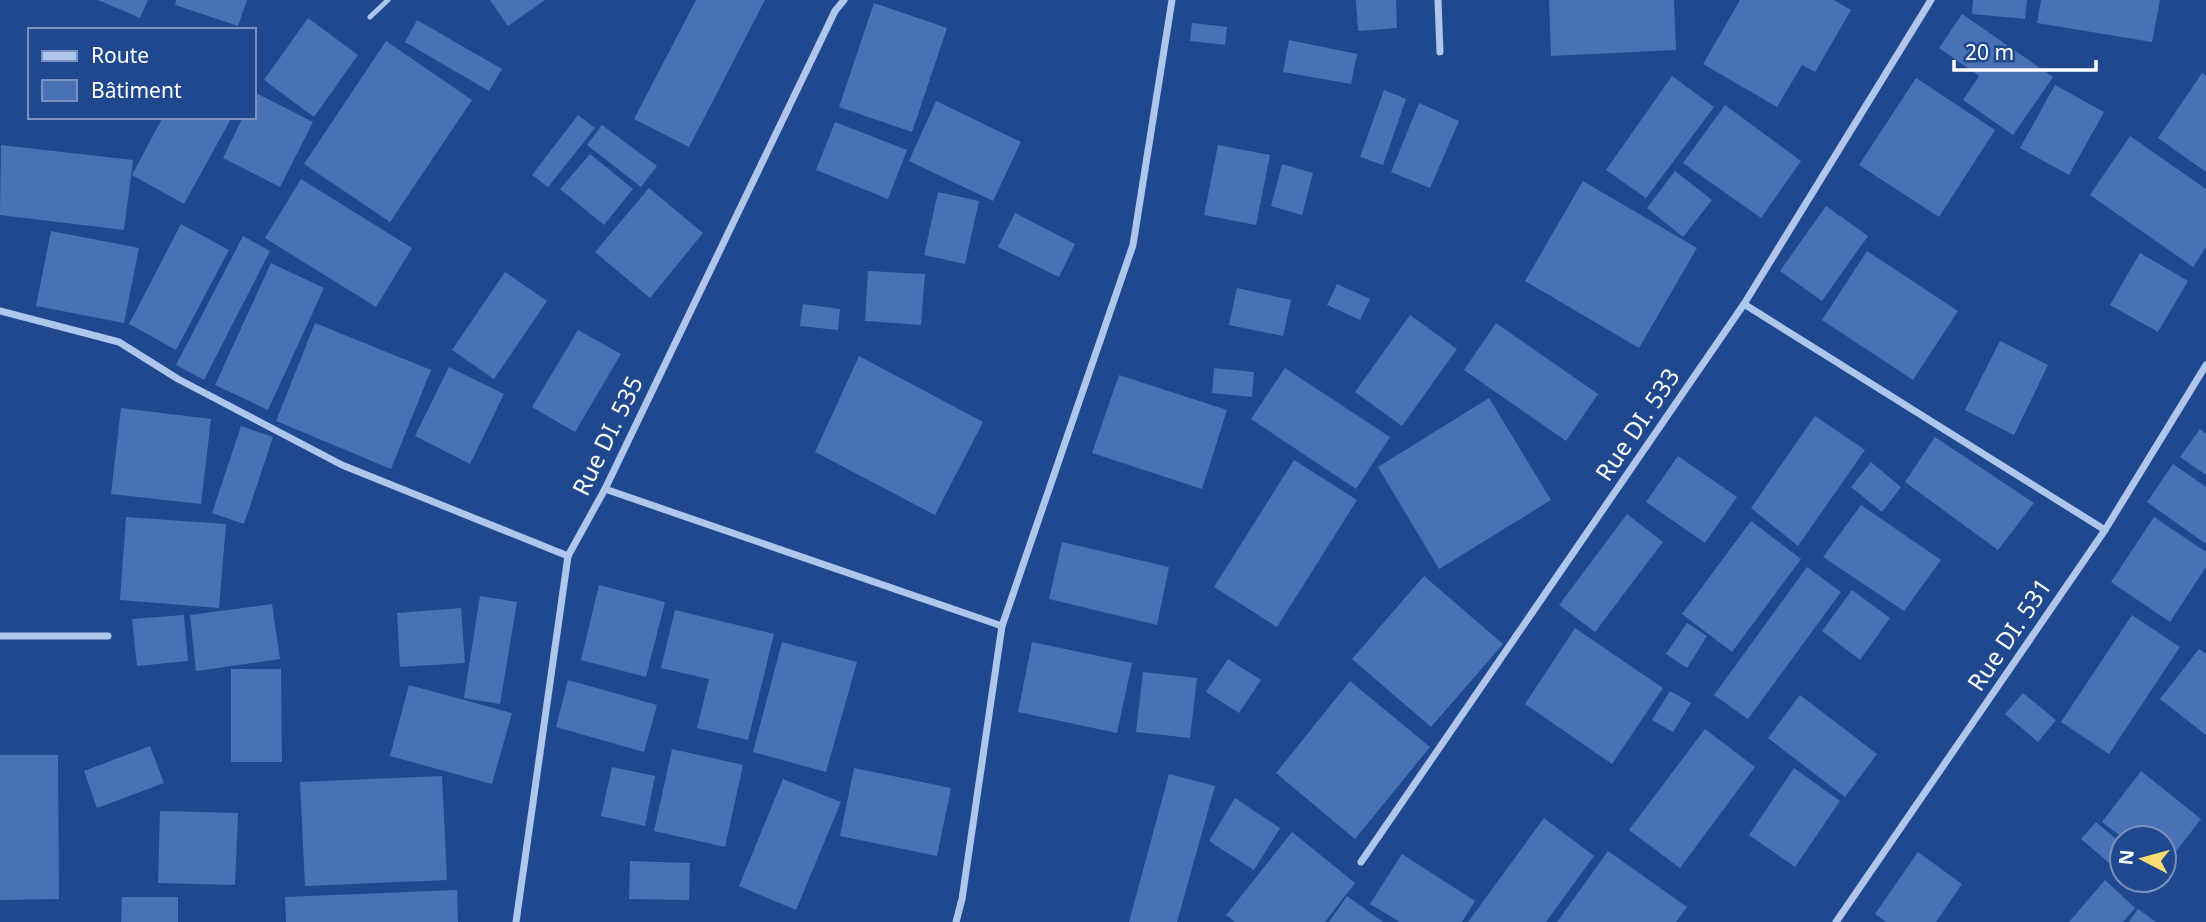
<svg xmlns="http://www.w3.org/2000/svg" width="2206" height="922" font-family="'Noto Sans',sans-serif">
	<rect width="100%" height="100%" fill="#20488f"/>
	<g fill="#4971b6">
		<path d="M98,0H148L140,18Z"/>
		<path d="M176,0H247L238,26L175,5Z"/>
		<path d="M490,0H545L508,26Z"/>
		<path d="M696,0H765L689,147L634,119Z"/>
		<path d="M1356,0H1396L1397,28L1358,31Z"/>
		<path d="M1549,0H1674L1676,50L1551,56Z"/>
		<path d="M1740,0H1834L1851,10L1815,72L1802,65L1777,107L1703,64Z"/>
		<path d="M1973,0H2027L2025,19L1972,14Z"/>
		<path d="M2041,0H2160L2152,42L2037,23Z"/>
		<path d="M874,3L947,28L912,132L839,107Z"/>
		<path d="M1962,14L2053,77L2013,135L1963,100L1979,76L1939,48Z"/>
		<path d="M308,18L358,55L314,117L264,80Z"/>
		<path d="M417,20L502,69L489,91L405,42Z"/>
		<path d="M1192,23L1227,27L1225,45L1190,41Z"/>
		<path d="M1289,40L1357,54L1351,84L1283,72Z"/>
		<path d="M386,41L472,100L390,222L304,164Z"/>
		<path d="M2202,73L2206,76V172L2158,138Z"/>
		<path d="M1672,76L1714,107L1646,198L1606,170Z"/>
		<path d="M1916,78L1995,130L1939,217L1859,165Z"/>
		<path d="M2055,85L2104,112L2069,175L2020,148Z"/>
		<path d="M1384,90L1406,99L1383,165L1360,157Z"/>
		<path d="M256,93L313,122L280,187L223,158L243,117H254Z"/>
		<path d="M936,101L1021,142L993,201L909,161Z"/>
		<path d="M1419,103L1459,121L1430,188L1391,172Z"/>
		<path d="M1725,105L1801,161L1761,218L1683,163Z"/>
		<path d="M578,115L595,128L548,187L532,175Z"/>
		<path d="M163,117H232L184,204L132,175Z"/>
		<path d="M835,122L907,150L888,199L816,170Z"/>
		<path d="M602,125L657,166L641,187L587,145Z"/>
		<path d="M2130,136L2206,189V247L2193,267L2090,195Z"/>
		<path d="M1,145L133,160L124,230L0,215Z"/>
		<path d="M1218,145L1270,155L1256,225L1204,215Z"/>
		<path d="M590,154L633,189L604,225L560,189Z"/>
		<path d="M1282,164L1313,173L1302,215L1271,206Z"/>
		<path d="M1675,171L1712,200L1683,237L1647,208Z"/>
		<path d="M301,179L412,248L376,307L265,238Z"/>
		<path d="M1583,181L1697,248L1639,348L1525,281Z"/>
		<path d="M649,188L703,233L650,298L595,252Z"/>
		<path d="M938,192L979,201L965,264L924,255Z"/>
		<path d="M1826,206L1868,236L1822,301L1780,271Z"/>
		<path d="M1015,213L1075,244L1059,277L998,247Z"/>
		<path d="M181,224L229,250L176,350L129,324Z"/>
		<path d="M51,231L139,248L124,323L36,306Z"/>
		<path d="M243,236L270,251L204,380L176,365Z"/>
		<path d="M1867,251L1958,311L1913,380L1822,320Z"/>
		<path d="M2140,253L2188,281L2158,332L2110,305Z"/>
		<path d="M271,263L324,288L268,410L215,385Z"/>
		<path d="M868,271L925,274L921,325L865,321Z"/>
		<path d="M505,272L547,301L494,379L452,350Z"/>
		<path d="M1337,284L1370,299L1360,320L1327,305Z"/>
		<path d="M1237,288L1291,300L1283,336L1229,325Z"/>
		<path d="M803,304L840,309L838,330L800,326Z"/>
		<path d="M1410,315L1457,349L1402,426L1355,392Z"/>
		<path d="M315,323L431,370L391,469L276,421Z"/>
		<path d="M1496,323L1598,394L1566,441L1464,370Z"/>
		<path d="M578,330L621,354L575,432L532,407Z"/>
		<path d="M2000,341L2048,365L2014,435L1965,410Z"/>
		<path d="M859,356L983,422L935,515L815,452Z"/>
		<path d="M449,367L504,394L470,464L415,436Z"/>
		<path d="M1214,368L1254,372L1252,397L1212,393Z"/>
		<path d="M1285,368L1390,437L1356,489L1251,419Z"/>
		<path d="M1119,375L1227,410L1202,489L1092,453Z"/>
		<path d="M1489,398L1551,500L1439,569L1378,467Z"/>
		<path d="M121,408L211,419L201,504L111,494Z"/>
		<path d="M1815,416L1865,450L1798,546L1751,508Z"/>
		<path d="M241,426L273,437L244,524L212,513Z"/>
		<path d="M2200,429L2206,434V475L2180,457Z"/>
		<path d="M1935,437L2034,503L1998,550L1905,482Z"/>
		<path d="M1678,456L1737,497L1705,543L1646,502Z"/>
		<path d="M1294,460L1357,500L1277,627L1214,587Z"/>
		<path d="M1871,462L1901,487L1882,512L1851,487Z"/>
		<path d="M2173,464L2206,487V544L2147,502Z"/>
		<path d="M1861,505L1941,560L1904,611L1823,557Z"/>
		<path d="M1627,514L1663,542L1595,632L1559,605Z"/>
		<path d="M126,517L226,524L219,608L120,600Z"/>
		<path d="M2154,517L2206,552V567L2170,622L2111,582Z"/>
		<path d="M1751,521L1801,559L1732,652L1682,614Z"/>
		<path d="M1062,542L1169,567L1157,625L1049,599Z"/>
		<path d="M1807,567L1841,592L1748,719L1714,695Z"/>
		<path d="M1424,576L1503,644L1431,727L1352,659Z"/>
		<path d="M599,585L665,602L646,677L581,660Z"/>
		<path d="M1852,590L1890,618L1860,660L1822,631Z"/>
		<path d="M480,596L517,602L500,704L464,698Z"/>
		<path d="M272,604L280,659L196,671L190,615Z"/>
		<path d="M461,608L465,663L400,667L397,613Z"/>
		<path d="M675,610L774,634L748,740L697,728L709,679L661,668Z"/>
		<path d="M184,615L188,661L137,666L132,619Z"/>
		<path d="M2132,615L2180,647L2109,754L2061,722Z"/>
		<path d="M1687,623L1707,636L1687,668L1666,654Z"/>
		<path d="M1575,628L1663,688L1612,764L1525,704Z"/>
		<path d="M782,642L857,662L826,772L753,752Z"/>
		<path d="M1032,642L1132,663L1117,733L1018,712Z"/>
		<path d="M2199,649L2206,654V735L2160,699Z"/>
		<path d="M1228,659L1261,680L1239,713L1206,692Z"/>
		<path d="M231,669H281L282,762H231Z"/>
		<path d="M1143,672L1197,678L1190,738L1136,732Z"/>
		<path d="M568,680L657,705L644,752L556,727Z"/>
		<path d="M1350,681L1430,747L1355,839L1276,773Z"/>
		<path d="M409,685L512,713L492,784L390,756Z"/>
		<path d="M1670,691L1691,703L1673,732L1652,720Z"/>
		<path d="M2023,693L2056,720L2038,742L2005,714Z"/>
		<path d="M1800,695L1877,754L1845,797L1768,738Z"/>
		<path d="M1705,729L1755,767L1680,868L1629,830Z"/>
		<path d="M150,746L164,783L97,808L84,771Z"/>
		<path d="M672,749L743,765L725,847L654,831Z"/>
		<path d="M0,755H58L59,899L0,900Z"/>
		<path d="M612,767L655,776L645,826L601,816Z"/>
		<path d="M854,768L951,788L937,856L840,836Z"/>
		<path d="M1794,768L1840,801L1795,867L1749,835Z"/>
		<path d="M2141,771L2201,819L2164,867V838H2123L2102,822Z"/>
		<path d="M1169,774L1215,786L1177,922H1129Z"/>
		<path d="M442,776L447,880L305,886L300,782Z"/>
		<path d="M783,779L841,802L796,910L739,886Z"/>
		<path d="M1235,798L1280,828L1254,870L1209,841Z"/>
		<path d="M160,811L238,813L235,885L158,883Z"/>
		<path d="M1544,818L1594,856L1546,922H1468Z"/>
		<path d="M2096,822L2122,844V874L2081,839Z"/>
		<path d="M1292,832L1355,883L1325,922H1235L1226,915Z"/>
		<path d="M1608,851L1687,907L1676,922H1557Z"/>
		<path d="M1918,852L1962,884L1936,922H1886L1875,914Z"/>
		<path d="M1402,854L1475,901L1462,922H1400L1370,904Z"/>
		<path d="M630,861L690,863L689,900L629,899Z"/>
		<path d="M2105,880L2135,908L2123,922H2069Z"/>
		<path d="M2130,880H2154L2144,892Z"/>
		<path d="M457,890L458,922H286L285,897Z"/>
		<path d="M1347,896L1383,922H1329Z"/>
		<path d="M122,897H178V922H121Z"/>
		<path d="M2138,909L2156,922H2129Z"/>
	</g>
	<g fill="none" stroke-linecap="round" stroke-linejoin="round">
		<path stroke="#afc6ec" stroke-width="5" d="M370,17L388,0"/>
		<g stroke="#afc6ec" stroke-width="7">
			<path d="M1438,0L1440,52"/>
			<path d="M1744,304L2105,530"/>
			<path d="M0,311L119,342L178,379L342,465L568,556"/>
			<path d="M605,489L1002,626"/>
			<path d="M0,636H108"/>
			<path d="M1361,862L1744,304L1931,0"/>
			<path d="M516,922L568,556L605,489L835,11L844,0"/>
			<path d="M956,922L962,899L1002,626L1133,245L1172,0"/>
			<path d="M1836,922L2105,530L2206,365"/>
		</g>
	</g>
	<g text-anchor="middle" stroke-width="6" stroke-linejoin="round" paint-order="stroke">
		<g font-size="24" fill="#fff" stroke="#20488f">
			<text transform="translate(1638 425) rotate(-56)" y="8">Rue DI. 533</text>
			<text transform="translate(608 436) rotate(-64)" y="8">Rue DI. 535</text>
			<text transform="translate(2010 635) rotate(-56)" y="8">Rue DI. 531</text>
		</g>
	</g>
	<rect x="28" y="28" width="228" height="91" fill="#20488f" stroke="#7991bc" stroke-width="2"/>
	<rect x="42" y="51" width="35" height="10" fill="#afc6ec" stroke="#7991bc" stroke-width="2"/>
	<text x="91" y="63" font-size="21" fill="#ffffff">Route</text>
	<rect x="42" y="80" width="35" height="21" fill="#4971b6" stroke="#7991bc" stroke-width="2"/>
	<text x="91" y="98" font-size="21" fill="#ffffff">Bâtiment</text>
	<g transform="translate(2143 859) rotate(276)"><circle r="33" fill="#20488f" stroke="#7991bc" stroke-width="2"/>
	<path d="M0-5L12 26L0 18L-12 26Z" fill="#fadc70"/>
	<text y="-10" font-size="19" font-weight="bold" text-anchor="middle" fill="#ffffff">N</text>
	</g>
	<path d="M1954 60v10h142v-10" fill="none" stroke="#ffffff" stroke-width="3.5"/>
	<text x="1965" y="60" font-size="21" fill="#ffffff" stroke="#20488f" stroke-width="5" paint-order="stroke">20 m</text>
</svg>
